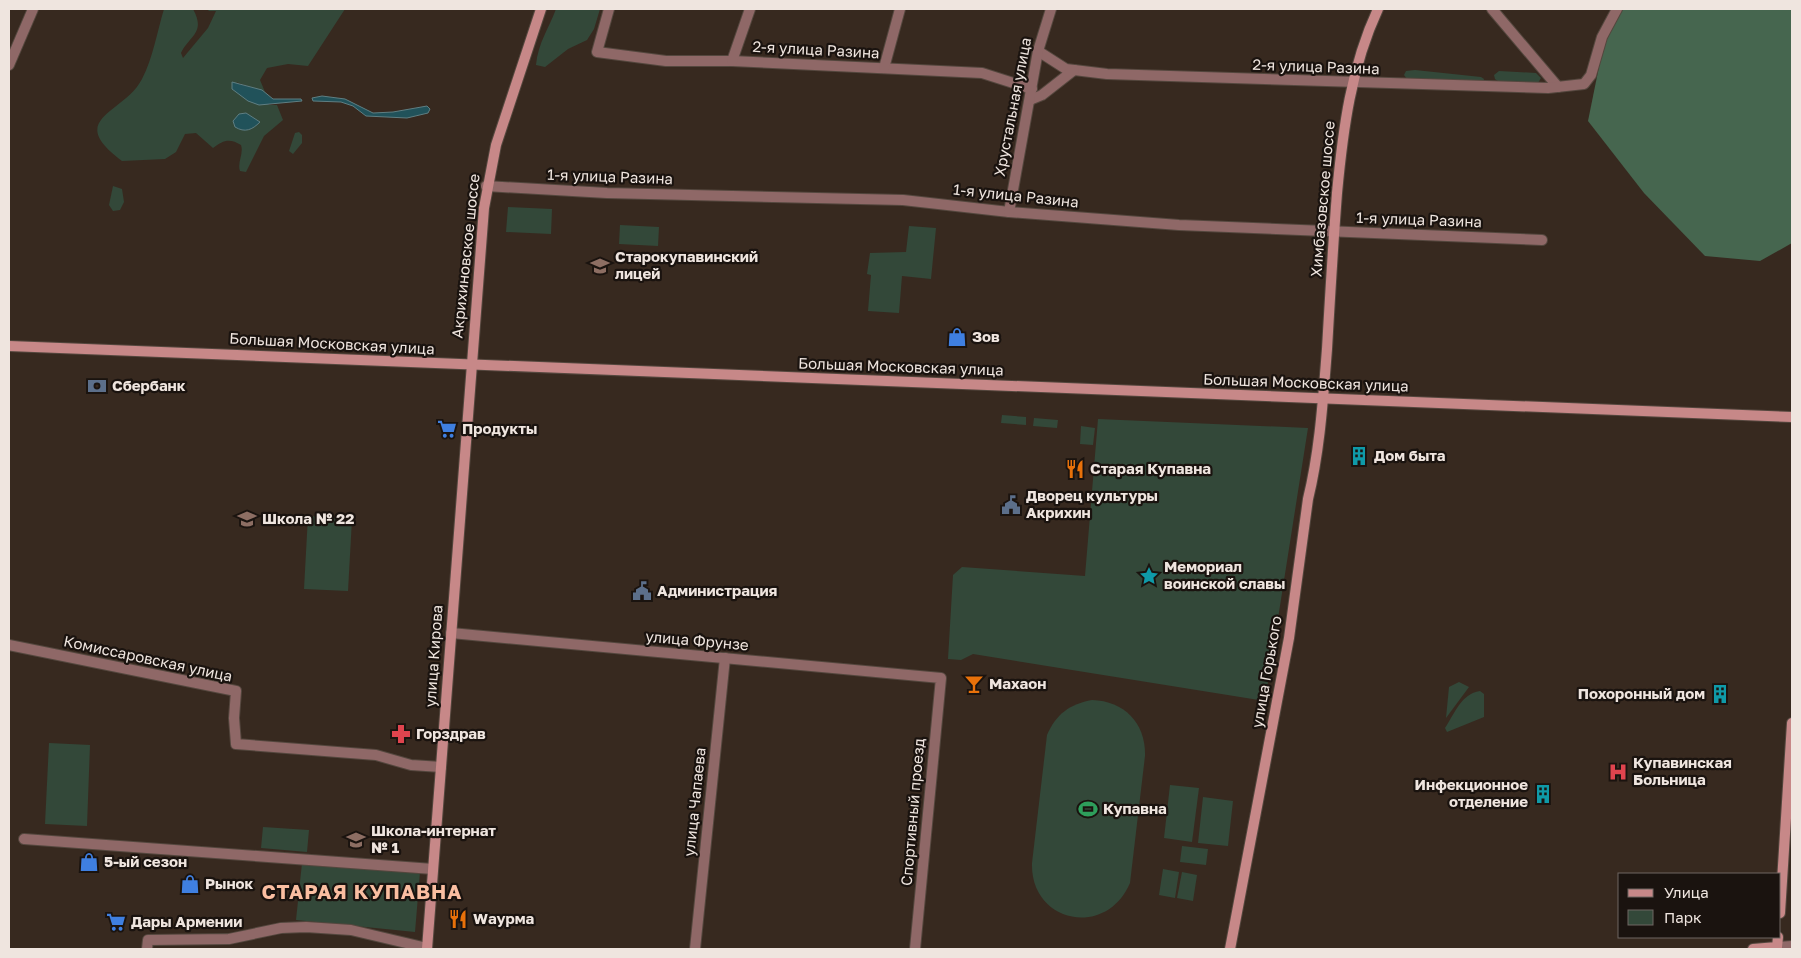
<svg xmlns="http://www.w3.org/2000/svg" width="1801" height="958" font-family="'Golos Text',sans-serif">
	<rect width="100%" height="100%" fill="#37291f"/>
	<g fill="#334839">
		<path d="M164,9H193C206,33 190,35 181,53L183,58L208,28L216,11H209L207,9H345L308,66L288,64L267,68L260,80L265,92L236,82L269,105H277L283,120L264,136L246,172L240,171C237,162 244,154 241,145C230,138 223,140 213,148L196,133L185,134L176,152L165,159L122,161C64,118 124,114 142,79C153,58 157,32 164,9Z"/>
		<path d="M556,9H600L594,29L587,40L568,49L545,67L536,65C538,43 549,28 556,9Z"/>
		<path d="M1415,70L1481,77L1484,79L1483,83L1407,79L1404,75L1406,71Z"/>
		<path d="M1499,71L1536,73L1541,78L1538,83L1499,82L1495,79L1494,75Z"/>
		<path d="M299,132L302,135V143L293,154L289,151L295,133Z"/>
		<path d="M113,186L122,189L124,202L120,210L113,211L109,205Z"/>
		<path d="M508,207L552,209L551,234L506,232Z"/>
		<path d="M620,225L659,227L658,246L619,244Z"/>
		<path d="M909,226L936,228L931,279L902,276L899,313L868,311L871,275L867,274L870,253L906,252Z"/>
		<path d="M1002,415L1026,417V425L1001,423Z"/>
		<path d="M1034,418L1058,420L1057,428L1033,426Z"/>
		<path d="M1098,419L1308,428L1265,701L973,654L961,660L948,659L953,575L962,567L1085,576Z"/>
		<path d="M1081,426L1095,428L1093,445L1080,444Z"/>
		<path d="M308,516L352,519L348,591L304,589Z"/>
		<path d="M1459,682L1469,687L1446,718L1449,687Z"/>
		<path d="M1480,691L1484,694V717L1447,732L1445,728C1455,713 1461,694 1480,691Z"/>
		<path d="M1092,700C1125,701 1146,724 1145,756L1130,883C1106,939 1030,923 1032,863L1047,735C1056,714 1070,704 1092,700Z"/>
		<path d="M49,743L90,745L87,826L45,824Z"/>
		<path d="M1170,785L1199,788L1192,842L1164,838Z"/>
		<path d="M1203,797L1233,801L1228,846L1198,843Z"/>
		<path d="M263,827L309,830L307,852L261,848Z"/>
		<path d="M1182,846L1208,849L1206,865L1180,862Z"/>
		<path d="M302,863L420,872L415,932L296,920Z"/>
		<path d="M1163,869L1179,872L1175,898L1159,895Z"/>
		<path d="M1182,872L1197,875L1193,901L1177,898Z"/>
	</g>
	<path fill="#46664f" d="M1619,9H1792V243L1760,261L1705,256L1644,193L1588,121L1604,42Z"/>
	<g fill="#21525a" stroke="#5f7e82">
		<path d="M232,82L262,90L273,99H301L302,101L259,105L248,101L232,89Z"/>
		<path d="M322,96L345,99L373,113L393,112L427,106L430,109L428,113L407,118L366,116L353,106L341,102L313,101L312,98Z"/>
		<path d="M246,113L260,122C252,130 245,133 235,127L233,121L239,114Z"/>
	</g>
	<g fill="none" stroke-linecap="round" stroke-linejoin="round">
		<g stroke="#54473e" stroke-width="12">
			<g id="street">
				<path d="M609,9L597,52L666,61H732L982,73L1032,89"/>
				<path d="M1492,9L1558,87"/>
				<path d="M1038,51L1066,69L1107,74L1548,88L1584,84L1591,75L1602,37L1617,9"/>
				<path d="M732,61L750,9"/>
				<path d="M9,65L33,9"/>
				<path d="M884,68L900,9"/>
				<path d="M1030,100L1042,95L1074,70"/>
				<path d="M486,186L607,193L903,200L1009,212L1179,225L1542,240"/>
				<path d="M1009,212L1038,51L1051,9"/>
				<path d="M451,633L941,678L915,949"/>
				<path d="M9,645L236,691L234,718L236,744L376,755L411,765L441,767"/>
				<path d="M24,839L433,869"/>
				<path d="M147,949L148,940L229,939L281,928L306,927L351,930L427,948"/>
				<path d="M695,949L725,658"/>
				<path d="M1778,949L1777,947L1792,946"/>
			</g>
		</g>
		<g stroke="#54473e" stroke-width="12">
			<g id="secondary">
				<path d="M9,346L1792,417"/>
				<path d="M1780,913L1792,723"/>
				<path d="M427,949L484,208L496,145L541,9"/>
				<path d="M1230,949L1289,638L1308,499C1320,450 1323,399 1327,349C1330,297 1333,245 1337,193C1343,129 1351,67 1378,9"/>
				<path d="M1753,949L1777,947L1778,937"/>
			</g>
		</g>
		<use href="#street" stroke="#8f6867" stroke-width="10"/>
		<use href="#secondary" stroke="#c78888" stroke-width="10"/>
	</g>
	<defs>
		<g id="school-bare" transform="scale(1.5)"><path d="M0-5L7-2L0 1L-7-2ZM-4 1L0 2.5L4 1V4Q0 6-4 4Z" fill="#8d6e63" stroke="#1a130f" stroke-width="2.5" paint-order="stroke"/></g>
		<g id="shop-bare" transform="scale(1.5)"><path d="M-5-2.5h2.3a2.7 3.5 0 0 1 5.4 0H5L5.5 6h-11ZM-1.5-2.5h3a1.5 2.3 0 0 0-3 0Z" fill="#3f7fe0" stroke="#1a130f" stroke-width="2.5" paint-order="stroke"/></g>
		<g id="bank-bare" transform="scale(1.5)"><path d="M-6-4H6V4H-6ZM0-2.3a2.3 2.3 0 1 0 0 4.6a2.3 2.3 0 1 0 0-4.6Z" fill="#5c6f8a" stroke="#1a130f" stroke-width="2.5" paint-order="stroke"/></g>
		<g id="supermarket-bare" transform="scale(1.5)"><path d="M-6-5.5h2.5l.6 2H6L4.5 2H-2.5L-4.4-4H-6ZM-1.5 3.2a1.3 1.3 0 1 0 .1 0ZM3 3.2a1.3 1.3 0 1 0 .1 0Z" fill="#3f7fe0" stroke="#1a130f" stroke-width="2.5" paint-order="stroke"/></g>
		<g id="building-bare" transform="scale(1.5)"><path d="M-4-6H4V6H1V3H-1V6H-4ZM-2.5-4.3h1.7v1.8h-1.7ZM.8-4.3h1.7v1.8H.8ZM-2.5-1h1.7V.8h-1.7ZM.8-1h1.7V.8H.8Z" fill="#0f9aa8" stroke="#1a130f" stroke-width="2.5" paint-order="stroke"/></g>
		<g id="restaurant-bare" transform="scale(1.5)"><path d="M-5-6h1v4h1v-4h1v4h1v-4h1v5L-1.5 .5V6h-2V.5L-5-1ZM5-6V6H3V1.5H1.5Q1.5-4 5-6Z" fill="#e8710a" stroke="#1a130f" stroke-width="2.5" paint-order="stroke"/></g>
		<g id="civic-bare" transform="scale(1.5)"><path d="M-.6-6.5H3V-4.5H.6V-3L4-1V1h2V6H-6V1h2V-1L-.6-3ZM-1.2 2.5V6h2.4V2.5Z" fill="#5c6f8a" stroke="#1a130f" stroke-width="2.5" paint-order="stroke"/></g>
		<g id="sight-bare" transform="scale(1.5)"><path d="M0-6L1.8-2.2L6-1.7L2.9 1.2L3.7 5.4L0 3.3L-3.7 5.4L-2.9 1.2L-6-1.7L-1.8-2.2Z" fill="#0f9aa8" stroke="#1a130f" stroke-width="2.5" paint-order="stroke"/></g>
		<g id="bar-bare" transform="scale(1.5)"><path d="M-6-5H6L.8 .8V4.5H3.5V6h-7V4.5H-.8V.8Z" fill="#e8710a" stroke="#1a130f" stroke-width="2.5" paint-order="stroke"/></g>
		<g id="pharmacy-bare" transform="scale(1.5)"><path d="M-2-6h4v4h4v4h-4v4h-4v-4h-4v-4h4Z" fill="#e0444e" stroke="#1a130f" stroke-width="2.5" paint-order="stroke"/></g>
		<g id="hospital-bare" transform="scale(1.5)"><path d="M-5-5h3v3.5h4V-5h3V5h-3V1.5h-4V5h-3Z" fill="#e0444e" stroke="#1a130f" stroke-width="2.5" paint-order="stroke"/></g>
		<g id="stadium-bare" transform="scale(1.5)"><path d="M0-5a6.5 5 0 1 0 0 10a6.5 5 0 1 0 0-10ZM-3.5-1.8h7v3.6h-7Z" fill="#2e9e5b" stroke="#1a130f" stroke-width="2.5" paint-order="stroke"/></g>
	</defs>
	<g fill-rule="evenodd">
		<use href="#school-bare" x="600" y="266"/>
		<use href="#shop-bare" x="957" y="337"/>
		<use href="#bank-bare" x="97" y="386"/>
		<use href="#supermarket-bare" x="447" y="429"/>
		<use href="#building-bare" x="1359" y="456"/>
		<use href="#restaurant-bare" x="1075" y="469"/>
		<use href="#civic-bare" x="1011" y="505"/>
		<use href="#school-bare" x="247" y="519"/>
		<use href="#sight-bare" x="1149" y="576"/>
		<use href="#civic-bare" x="642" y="591"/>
		<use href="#bar-bare" x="974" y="684"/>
		<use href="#building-bare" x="1720" y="694"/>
		<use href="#pharmacy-bare" x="401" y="734"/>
		<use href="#hospital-bare" x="1618" y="772"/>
		<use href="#building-bare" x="1543" y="794"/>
		<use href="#stadium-bare" x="1088" y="809"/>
		<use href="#school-bare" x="356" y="840"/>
		<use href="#shop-bare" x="89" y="862"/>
		<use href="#shop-bare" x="190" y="884"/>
		<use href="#restaurant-bare" x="458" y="919"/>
		<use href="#supermarket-bare" x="116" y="922"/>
	</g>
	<g text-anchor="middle" stroke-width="4.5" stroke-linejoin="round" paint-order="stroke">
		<g font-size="15" fill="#efe5df" stroke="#1a130f">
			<text transform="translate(816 50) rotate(3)" y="5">2-я улица Разина</text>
			<text transform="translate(1316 67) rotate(2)" y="5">2-я улица Разина</text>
			<text transform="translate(1013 107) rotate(-79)" y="5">Хрустальная улица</text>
			<text transform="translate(610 177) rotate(2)" y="5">1-я улица Разина</text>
			<text transform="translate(1016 196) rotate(6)" y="5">1-я улица Разина</text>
			<text transform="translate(1323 199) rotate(-85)" y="5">Химбазовское шоссе</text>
			<text transform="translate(1419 220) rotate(2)" y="5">1-я улица Разина</text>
			<text transform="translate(466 256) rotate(-84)" y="5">Акрихиновское шоссе</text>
			<text transform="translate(332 344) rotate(3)" y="5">Большая Московская улица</text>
			<text transform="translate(901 367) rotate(2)" y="5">Большая Московская улица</text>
			<text transform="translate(1306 383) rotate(2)" y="5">Большая Московская улица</text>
			<text transform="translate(697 641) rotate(5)" y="5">улица Фрунзе</text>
			<text transform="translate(434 656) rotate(-86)" y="5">улица Кирова</text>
			<text transform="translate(148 659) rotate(12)" y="5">Комиссаровская улица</text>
			<text transform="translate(1267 672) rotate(-80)" y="5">улица Горького</text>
			<text transform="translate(695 802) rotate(-84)" y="5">улица Чапаева</text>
			<text transform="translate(913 812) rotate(-85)" y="5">Спортивный проезд</text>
		</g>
		<g font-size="15" font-weight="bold" fill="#efe5df" stroke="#1a130f" text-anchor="start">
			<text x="615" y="262">Старокупавинский<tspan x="615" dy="17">лицей</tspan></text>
			<text x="972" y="342">Зов</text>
			<text x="112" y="391">Сбербанк</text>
			<text x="462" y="434">Продукты</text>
			<text x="1374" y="461">Дом быта</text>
			<text x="1090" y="474">Старая Купавна</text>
			<text x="1026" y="501">Дворец культуры<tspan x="1026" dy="17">Акрихин</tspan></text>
			<text x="262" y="524">Школа № 22</text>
			<text x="1164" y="572">Мемориал<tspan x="1164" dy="17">воинской славы</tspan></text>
			<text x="657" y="596">Администрация</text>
			<text x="989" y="689">Махаон</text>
			<text x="1705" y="699" text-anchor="end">Похоронный дом</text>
			<text x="416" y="739">Горздрав</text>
			<text x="1633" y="768">Купавинская<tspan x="1633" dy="17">Больница</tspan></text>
			<text x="1528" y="790" text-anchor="end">Инфекционное<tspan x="1528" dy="17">отделение</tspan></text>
			<text x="1103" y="814">Купавна</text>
			<text x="371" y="836">Школа-интернат<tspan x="371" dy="17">№ 1</tspan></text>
			<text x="104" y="867">5-ый сезон</text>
			<text x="205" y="889">Рынок</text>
			<text x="473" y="924">Wаурма</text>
			<text x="131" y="927">Дары Армении</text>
		</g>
		<g font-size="20" font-weight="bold" letter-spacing="1" fill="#fabea1" stroke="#1a130f">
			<text x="362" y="899">СТАРАЯ КУПАВНА</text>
		</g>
	</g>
	<rect width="1801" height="958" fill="none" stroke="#efe5df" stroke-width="20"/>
	<rect x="1618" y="873" width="162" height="65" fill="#1a130f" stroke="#6f6762"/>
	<rect x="1628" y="889" width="25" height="8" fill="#c78888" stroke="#6f6762"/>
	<text x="1664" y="898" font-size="15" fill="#efe5df">Улица</text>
	<rect x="1628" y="910" width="25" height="15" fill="#334839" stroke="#6f6762"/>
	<text x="1664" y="923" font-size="15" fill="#efe5df">Парк</text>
</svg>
